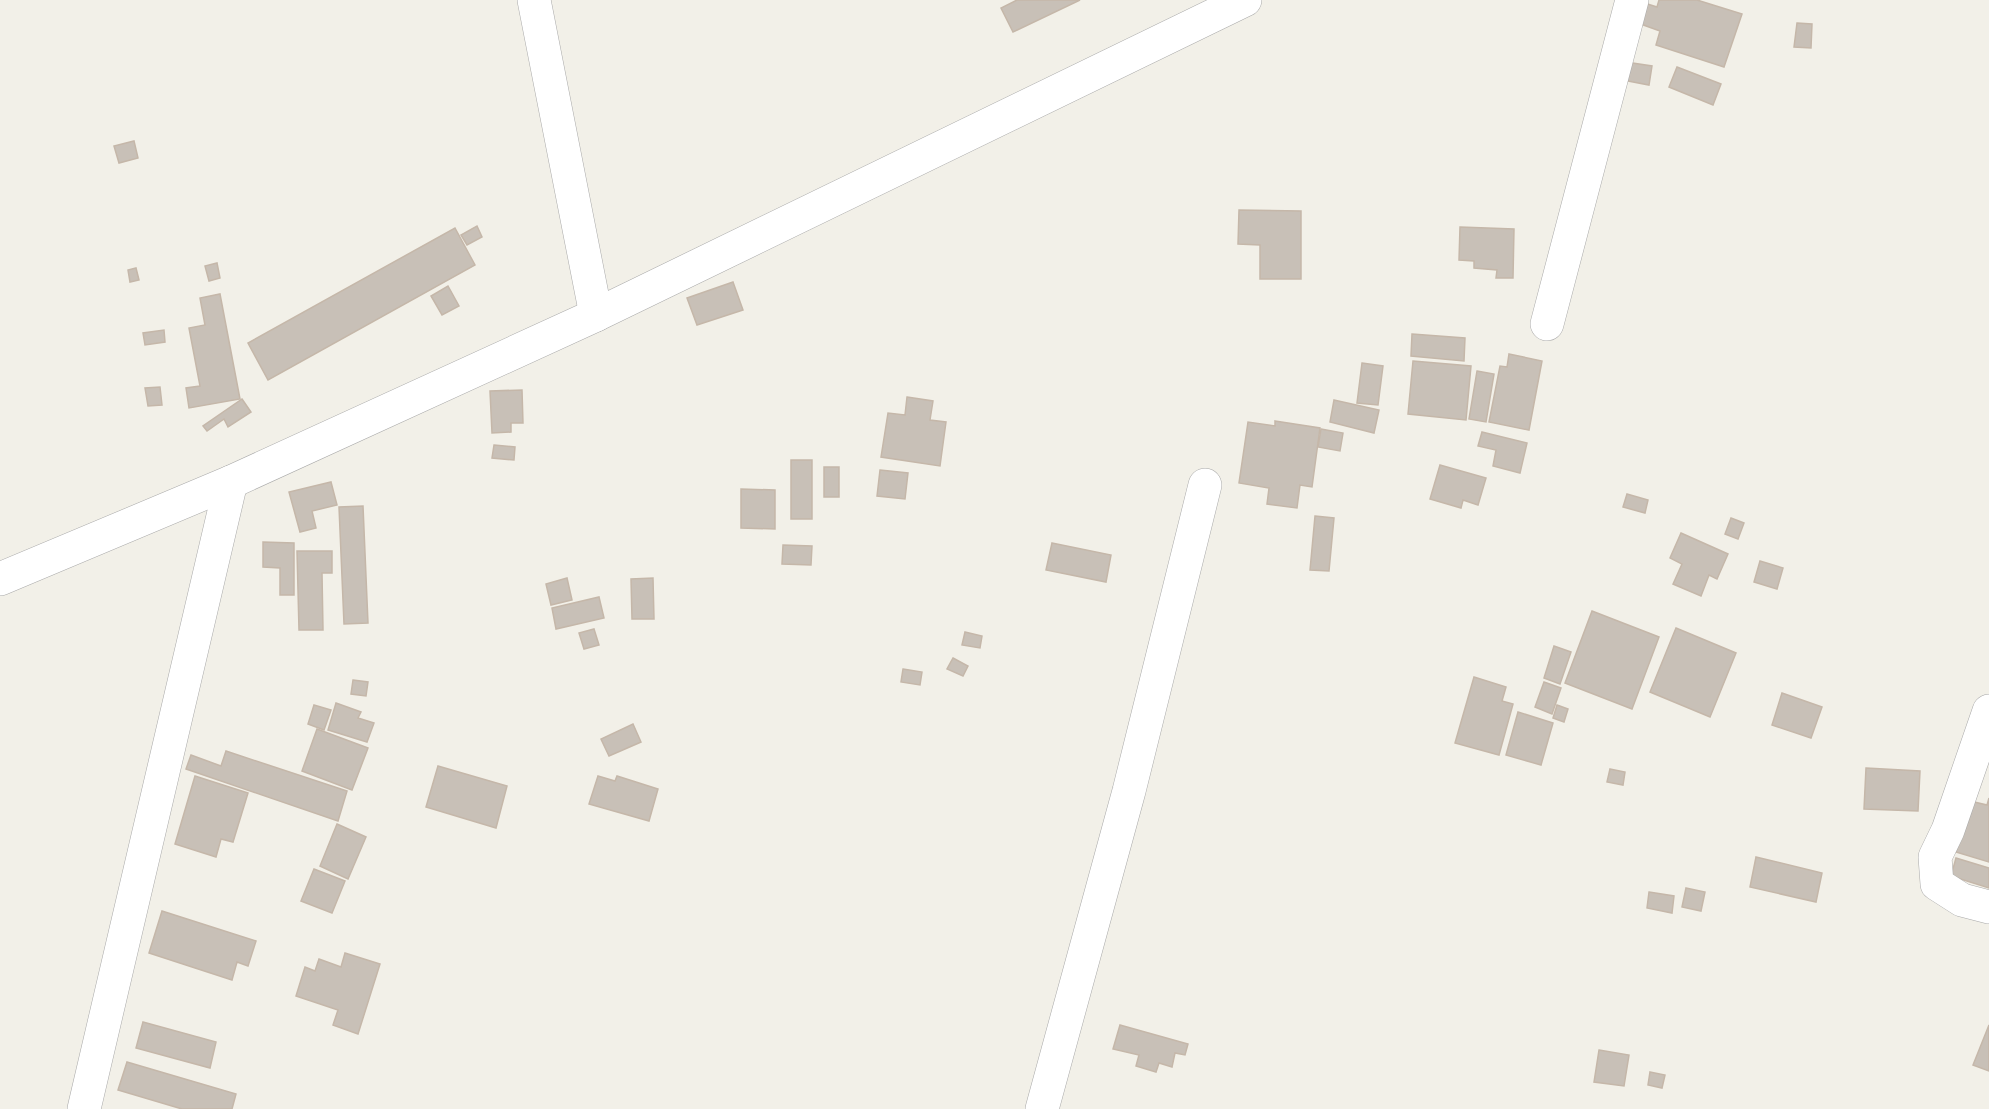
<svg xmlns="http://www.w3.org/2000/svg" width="1989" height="1109" font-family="Jost,sans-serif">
	<rect width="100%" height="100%" fill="#f2f0e8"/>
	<g fill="#c8c0b7" stroke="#c5b7a9" stroke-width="1.5">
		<path d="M1017,0H1080L1013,32L1001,8Z"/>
		<path d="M1659,0H1697L1742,14L1724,67L1656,45L1660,31L1635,22L1641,2L1657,7Z"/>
		<path d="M1797,23L1812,24L1811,48L1794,47Z"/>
		<path d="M1619,61L1652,66L1649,85L1617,79Z"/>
		<path d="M1677,67L1721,84L1713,105L1669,87Z"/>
		<path d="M134,141L138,158L119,163L114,146Z"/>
		<path d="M1239,210L1301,211V279H1260V245L1238,244Z"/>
		<path d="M477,226L482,237L467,245L461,235Z"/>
		<path d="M1460,227L1514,229L1513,278H1496L1497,270L1474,268V261L1459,260Z"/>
		<path d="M455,228L475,265L268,380L248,343Z"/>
		<path d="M217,263L220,278L209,281L205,266Z"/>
		<path d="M136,268L139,280L130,282L128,270Z"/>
		<path d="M733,282L743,310L697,325L687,298Z"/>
		<path d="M448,286L459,306L442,315L431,296Z"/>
		<path d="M220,294L240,399L189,408L186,388L200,386L189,328L205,325L200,298Z"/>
		<path d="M164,330L165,342L145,345L143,333Z"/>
		<path d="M1412,334L1465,338L1464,361L1411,356Z"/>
		<path d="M1509,354L1542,361L1529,430L1489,422L1500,366L1507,367Z"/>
		<path d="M1413,361L1471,366L1466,420L1408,414Z"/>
		<path d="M1362,363L1383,366L1378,405L1357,403Z"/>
		<path d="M1477,371L1494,374L1486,422L1469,419Z"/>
		<path d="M160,387L162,405L148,406L145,388Z"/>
		<path d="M522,390L523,423H511V432L492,433L490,391Z"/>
		<path d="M907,397L933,401L930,420L946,422L940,466L881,457L888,413L905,415Z"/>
		<path d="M242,399L251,412L228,427L224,419L207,431L203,426Z"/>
		<path d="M1334,400L1379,410L1374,433L1330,422Z"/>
		<path d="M1275,421L1320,428L1312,487L1300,485L1297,508L1267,504L1269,488L1239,483L1248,422L1275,426Z"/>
		<path d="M1321,429L1343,433L1340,451L1318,447Z"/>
		<path d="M1482,432L1527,443L1520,473L1493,466L1496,450L1478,446Z"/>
		<path d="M494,445L515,447L514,460L492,458Z"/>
		<rect x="791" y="460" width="21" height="59"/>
		<path d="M1440,465L1486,478L1478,505L1463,500L1461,508L1430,499Z"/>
		<rect x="824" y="467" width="15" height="30"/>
		<path d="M880,470L908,473L905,499L877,496Z"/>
		<path d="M331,482L337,505L312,511L316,528L300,532L289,492Z"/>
		<path d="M741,489L775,490V529L741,528Z"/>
		<path d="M1627,494L1648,500L1645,513L1623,507Z"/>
		<path d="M363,506L368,623L344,624L339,507Z"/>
		<path d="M1315,516L1334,518L1329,571L1310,570Z"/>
		<path d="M1731,518L1744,523L1738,539L1725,534Z"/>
		<path d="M1681,533L1728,554L1717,579L1709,575L1701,596L1673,584L1682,564L1670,558Z"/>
		<path d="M263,542L294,543V595H280V568L263,567Z"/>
		<path d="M1052,543L1111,555L1106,582L1046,570Z"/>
		<path d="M783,545L812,546L811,565L782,564Z"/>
		<path d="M297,551H332V573H322L323,630H299Z"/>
		<path d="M1760,561L1783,568L1777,589L1754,582Z"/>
		<path d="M567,578L572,600L551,605L546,584Z"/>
		<path d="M653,578L654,619H632L631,579Z"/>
		<path d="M599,597L604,618L556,629L552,608Z"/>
		<path d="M1592,611L1659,637L1632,709L1565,683Z"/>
		<path d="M1676,628L1736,653L1710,717L1650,692Z"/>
		<path d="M594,629L599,645L584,649L579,633Z"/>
		<path d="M965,632L982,636L980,648L962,645Z"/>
		<path d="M1554,646L1571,652L1560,684L1544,678Z"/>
		<path d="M953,658L968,666L963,676L947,669Z"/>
		<path d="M903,669L922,672L920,685L901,682Z"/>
		<path d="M1474,677L1506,687L1502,701L1513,704L1499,755L1455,743Z"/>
		<path d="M353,680L368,682L366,696L351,694Z"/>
		<path d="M1544,682L1561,688L1552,714L1535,707Z"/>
		<path d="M1782,693L1822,707L1811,738L1772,725Z"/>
		<path d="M336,703L361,712L358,718L374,723L367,742L328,730Z"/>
		<path d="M314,705L331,710L324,730L308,724Z"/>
		<path d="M1557,705L1568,709L1564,722L1553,718Z"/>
		<path d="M1518,712L1553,723L1541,765L1506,755Z"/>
		<path d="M633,724L641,742L609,756L601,739Z"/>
		<path d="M317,729L368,748L352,790L302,771Z"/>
		<path d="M226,751L347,791L338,821L186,769L191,755L221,766Z"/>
		<path d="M438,766L507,786L496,828L426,807Z"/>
		<path d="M1866,768L1920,771L1918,811L1864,809Z"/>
		<path d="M1610,769L1625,772L1623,785L1607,782Z"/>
		<path d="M195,776L248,793L233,842L221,839L216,857L175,844Z"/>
		<path d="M598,776L615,781L617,776L658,789L649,821L589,804Z"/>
		<path d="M1989,798V862L1956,852L1970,801L1987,805Z"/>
		<path d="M337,824L366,837L348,879L320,866Z"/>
		<path d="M1756,857L1822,873L1816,902L1750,887Z"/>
		<path d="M1956,858L1989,868V888L1951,876Z"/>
		<path d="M314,869L345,881L332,913L301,901Z"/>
		<path d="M1686,888L1705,892L1701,911L1682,907Z"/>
		<path d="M1649,892L1674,896L1672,913L1647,908Z"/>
		<path d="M162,911L256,941L248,966L237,962L232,980L149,953Z"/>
		<path d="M345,953L380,964L358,1034L333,1025L338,1010L296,996L305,967L315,971L319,959L341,967Z"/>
		<path d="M143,1022L216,1042L210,1068L136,1048Z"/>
		<path d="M1120,1025L1188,1044L1185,1055L1175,1053L1172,1067L1159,1063L1156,1072L1136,1066L1139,1055L1113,1049Z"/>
		<path d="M1989,1025V1071L1973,1065Z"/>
		<path d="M1599,1050L1629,1055L1624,1086L1594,1082Z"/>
		<path d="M127,1062L236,1094L232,1109H182L118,1090Z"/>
		<path d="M1650,1072L1665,1075L1662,1088L1648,1085Z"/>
	</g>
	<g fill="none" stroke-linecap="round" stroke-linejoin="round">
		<g stroke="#a9a9a9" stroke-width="34">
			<g id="street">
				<path d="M534,0L596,315"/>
				<path d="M1547,324L1632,0"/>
				<path d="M0,579L231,482L596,315L1245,0"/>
				<path d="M1989,711L1948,830L1935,857L1937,884L1962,900L1989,907"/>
				<path d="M84,1109L231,482"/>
				<path d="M1042,1109L1129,791L1205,485"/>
			</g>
		</g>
		<use href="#street" stroke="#fff" stroke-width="33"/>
	</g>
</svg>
